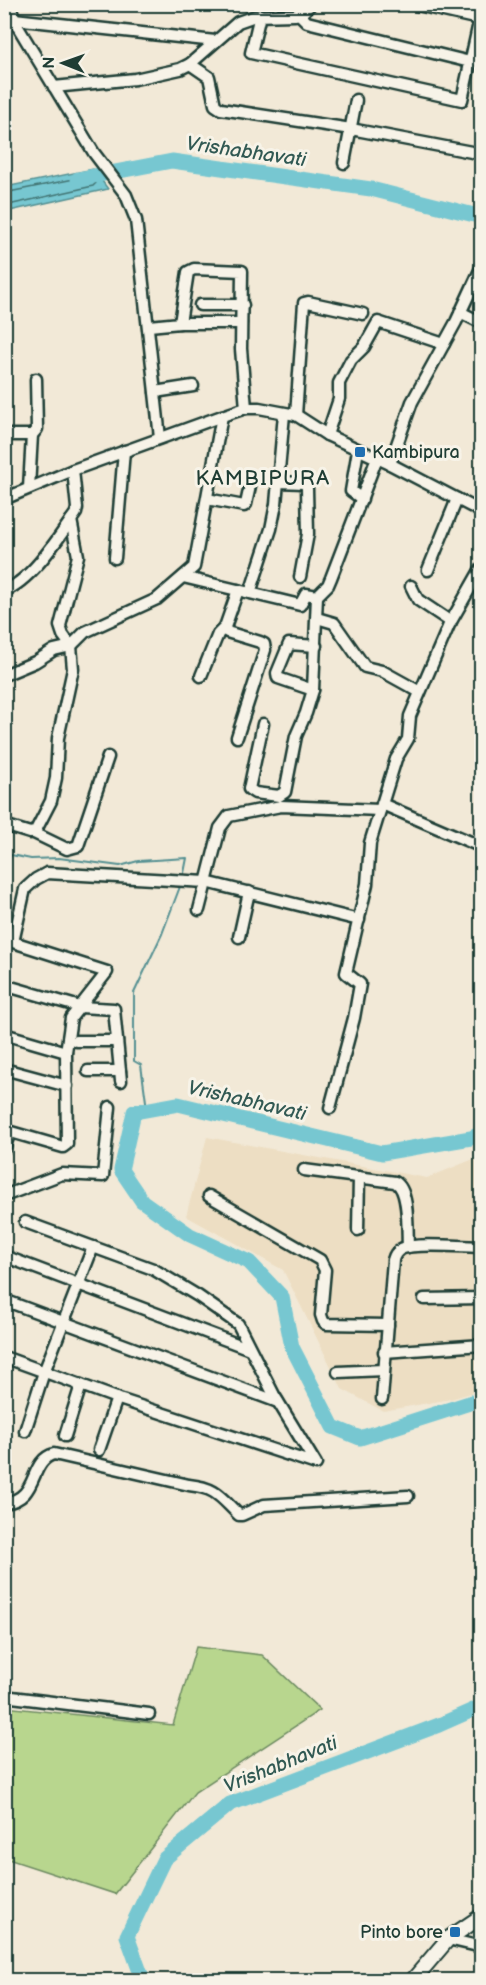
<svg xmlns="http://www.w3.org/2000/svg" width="486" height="1985" font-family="'Balsamiq Sans',sans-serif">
	<rect width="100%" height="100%" fill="#f2e9d7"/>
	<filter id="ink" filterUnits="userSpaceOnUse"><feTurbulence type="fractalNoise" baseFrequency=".0167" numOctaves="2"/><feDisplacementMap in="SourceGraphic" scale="12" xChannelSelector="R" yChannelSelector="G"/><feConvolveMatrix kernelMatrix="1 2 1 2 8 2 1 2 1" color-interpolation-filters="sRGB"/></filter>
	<g filter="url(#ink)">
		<path fill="#eddec3" d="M207,1137L427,1178L481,1156V1390L451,1399L383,1411L342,1389L283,1270L186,1216Z"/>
		<path fill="#b8d68e" stroke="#6c8a61" stroke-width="1.5" d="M196,1647L262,1655L320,1710L195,1792L115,1894L5,1858V1707L173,1725Z"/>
		<path fill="#77c7d1" stroke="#549092" stroke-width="1.5" d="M93,169L108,189L5,212V187Z"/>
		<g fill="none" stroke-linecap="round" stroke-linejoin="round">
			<path stroke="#427473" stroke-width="1.5" d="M4,193L89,176L96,183L93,186L4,206"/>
			<g stroke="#549092" stroke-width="2">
				<path d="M4,879L11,855L31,859L59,858L120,866L138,861L187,858L183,878"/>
				<path d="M147,1109L141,1065L134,1061V993L162,934L181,884"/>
			</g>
			<g stroke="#77c7d1" stroke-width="15">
				<path d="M78,179L172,161L371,189L482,217"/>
				<path d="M482,1133L471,1138L382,1153L178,1104L134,1112L121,1170L142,1201L190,1235L249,1262L282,1297L292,1347L333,1427L360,1438L482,1399"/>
				<path d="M143,1980L127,1936L164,1859L230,1804L439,1725L482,1706"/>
			</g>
			<g stroke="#1f3d34" stroke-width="15">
				<g id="minor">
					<path d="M9,4L18,27L94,153L126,195L136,220L160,438"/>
					<path d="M413,4L479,19"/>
					<path d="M299,14L307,22L470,62"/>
					<path d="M260,15L251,53L462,100L482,9"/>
					<path d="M14,19L215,41"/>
					<path d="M190,64L209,77L215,105L221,109L351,129L482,154"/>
					<path d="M54,87L135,79L180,69L190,64L238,22L255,16L295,15L303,12L311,4"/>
					<path d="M344,163L356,100"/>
					<path d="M200,305H243"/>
					<path d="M460,312L482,323"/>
					<path d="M180,323L188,272L194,269L242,271L241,349L246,408"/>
					<path d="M149,326L180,323H241"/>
					<path d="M155,392L193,386"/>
					<path d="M296,415L304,303L308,302L363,314"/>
					<path d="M4,435H32L29,488"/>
					<path d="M32,435L37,429L36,379"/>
					<path d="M327,435L339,399V383L351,360L364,347L378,322L444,344"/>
					<path d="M358,450L351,491L362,499"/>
					<path d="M390,464L412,402L456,322L482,266"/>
					<path d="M278,482L303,483L306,484L307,488L308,534L300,577"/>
					<path d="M4,499L73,470L222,416L246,408H259L296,415L327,435L390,464L482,512"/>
					<path d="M207,499L244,506L246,504L250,486"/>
					<path d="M115,558L124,451"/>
					<path d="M428,570L457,499"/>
					<path d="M183,577L300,605L306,594L317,596L313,690L306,713L296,736L285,792L279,796L255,793L249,789L263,724"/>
					<path d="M411,586L418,600L451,622"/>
					<path d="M4,591C32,580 59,537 76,513L77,508L73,470"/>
					<path d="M250,593L271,529L276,504L284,414"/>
					<path d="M317,596L328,585L331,578L377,458"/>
					<path d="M317,618L334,623L365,667L382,671L420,692"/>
					<path d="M4,675L35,662L54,650L71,646L85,632L157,599L194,567L222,416"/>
					<path d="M201,676L218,634L225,627"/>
					<path d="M313,690L278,678L277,673L289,644L316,646"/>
					<path d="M237,737L265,650L264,644L260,642L227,632L225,627L238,590"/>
					<path d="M382,804L482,847"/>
					<path d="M4,825L30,833L35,832L51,801L56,778L58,738L73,669L71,646L63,635L60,626L78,556L71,520"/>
					<path d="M34,833L67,849L78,846L108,757"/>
					<path d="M199,910L220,828L229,816L281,806L380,810"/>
					<path d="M239,937L249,892"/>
					<path d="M4,985L80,1007L114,1009L121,1081"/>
					<path d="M4,1034L66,1052L67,1144L63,1147L4,1130"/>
					<path d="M76,1041H117"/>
					<path d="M66,1052L71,1018L107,972L13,942L25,889L36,879L47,873L206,882L359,920"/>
					<path d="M4,1069L67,1086"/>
					<path d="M88,1071H120"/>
					<path d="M330,1108L354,1018L360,984L346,973L367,884L370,843L396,759L408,739L410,716L449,625L482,567"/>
					<path d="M4,1149L10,1132"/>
					<path d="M304,1170L395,1182C410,1190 407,1231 408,1247"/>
					<path d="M4,1196L62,1174L103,1176L110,1107"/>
					<path d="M209,1196L320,1260L325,1270L321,1315L323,1321L326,1324L388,1325"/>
					<path d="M358,1230L359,1177"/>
					<path d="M4,1256L250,1349"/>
					<path d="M424,1299L482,1298"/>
					<path d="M4,1300L278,1402"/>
					<path d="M384,1352L482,1345"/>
					<path d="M4,1357L122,1400L316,1464L274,1395L238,1324L198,1296L153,1269L25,1222"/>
					<path d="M338,1372L383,1370"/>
					<path d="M382,1399L393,1260C394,1256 396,1252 401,1249C414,1242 464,1247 482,1247"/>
					<path d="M25,1431L44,1372L93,1247"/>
					<path d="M65,1436L81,1385"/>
					<path d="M99,1450L117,1398"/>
					<path d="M4,1503C40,1499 28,1461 54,1454L189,1485C217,1488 220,1497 239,1515H242L264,1505L408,1496"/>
					<path d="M4,1696L149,1714"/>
					<path d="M448,1939L482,1947"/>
				</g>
			</g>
			<g stroke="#1f3d34" stroke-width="18">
				<path id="major" d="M413,1980L448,1939L482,1916"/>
			</g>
			<use href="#minor" stroke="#f7f3e8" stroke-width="10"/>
			<use href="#major" stroke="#f7f3e8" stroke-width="14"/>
		</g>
	</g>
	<g fill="#1f6fb2" stroke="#f7f3e8" stroke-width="2">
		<rect x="354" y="446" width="12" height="12" rx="3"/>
		<rect x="449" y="1926" width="12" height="12" rx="3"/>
	</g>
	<g text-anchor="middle" stroke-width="6" stroke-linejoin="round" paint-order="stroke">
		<g font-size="18" fill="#1f3d34" stroke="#f7f3e8" text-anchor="start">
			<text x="372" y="458">Kambipura</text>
			<text x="443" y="1938" text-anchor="end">Pinto bore</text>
		</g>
		<g font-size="20" font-style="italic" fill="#315953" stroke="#f7f3e8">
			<text transform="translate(246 151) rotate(8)" y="7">Vrishabhavati</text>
			<text transform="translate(247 1100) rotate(13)" y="7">Vrishabhavati</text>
			<text transform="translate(280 1764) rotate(-22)" y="7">Vrishabhavati</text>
		</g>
		<g font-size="21" letter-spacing="1.5" fill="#1f3d34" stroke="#f7f3e8">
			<text x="263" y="485">KAMBIPURA</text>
		</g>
	</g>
	<rect width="486" height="1985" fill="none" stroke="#f7f3e8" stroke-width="24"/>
	<rect x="12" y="12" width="462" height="1961" fill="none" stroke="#1f3d34" stroke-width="2" filter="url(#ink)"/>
	<g transform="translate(63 63) rotate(271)" stroke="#f7f3e8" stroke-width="4.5" paint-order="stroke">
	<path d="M0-4.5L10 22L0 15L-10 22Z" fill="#1f3d34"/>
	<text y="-9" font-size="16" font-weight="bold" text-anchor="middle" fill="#1f3d34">N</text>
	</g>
</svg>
